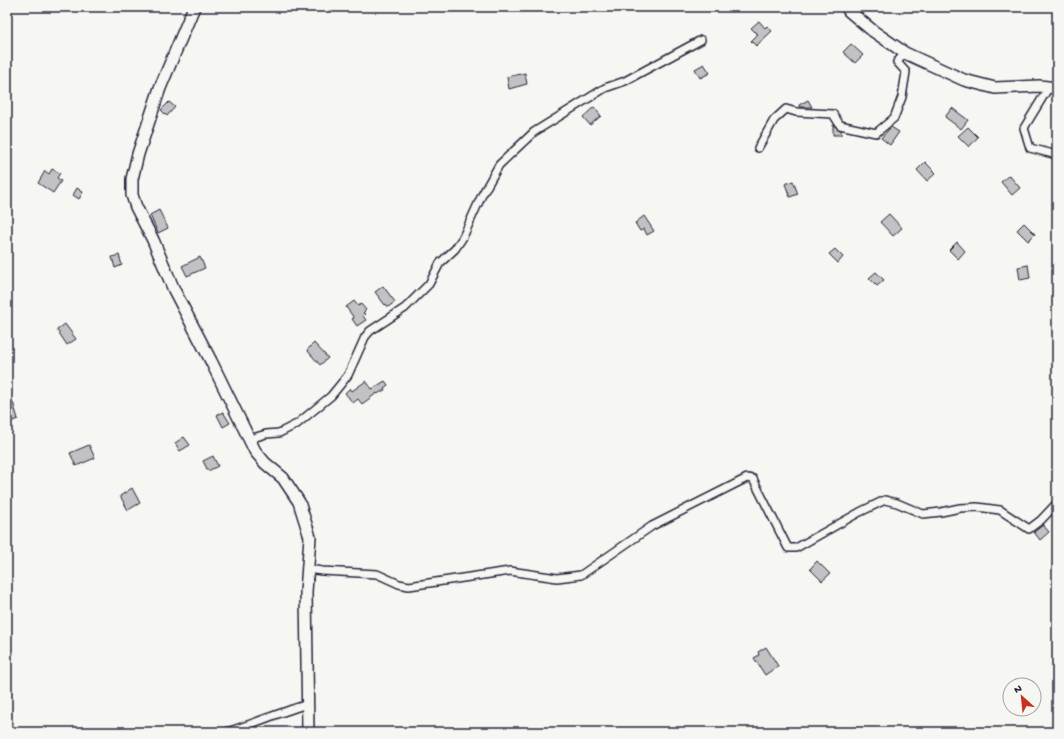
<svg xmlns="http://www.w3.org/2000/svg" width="1064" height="739" font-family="'Gochi Hand',sans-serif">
	<rect width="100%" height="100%" fill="#f6f6f2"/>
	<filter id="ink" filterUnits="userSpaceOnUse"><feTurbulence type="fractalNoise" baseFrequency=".025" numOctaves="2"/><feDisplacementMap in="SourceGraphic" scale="8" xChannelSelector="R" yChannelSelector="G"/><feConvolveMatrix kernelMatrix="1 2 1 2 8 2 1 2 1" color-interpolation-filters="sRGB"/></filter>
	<g filter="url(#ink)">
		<g fill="#c2c2c4" stroke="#22223b">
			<path d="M759,21L765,28L767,26L772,31L756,46L751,41L758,34H757L751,28Z"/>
			<path d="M851,44L863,55L855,63L843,52Z"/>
			<path d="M704,64L710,73L700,78L695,69Z"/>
			<path d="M525,73L527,84L509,89L507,77Z"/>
			<path d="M808,100L812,107H800L799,105Z"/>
			<path d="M169,102L175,107L167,116L161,110Z"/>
			<path d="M594,107L601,116L590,125L583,117Z"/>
			<path d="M952,108L968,120L961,129L945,117Z"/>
			<path d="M833,125L841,130V135H833Z"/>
			<path d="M891,127L899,132L890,145L881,138Z"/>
			<path d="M968,127L978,137L969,147L958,136Z"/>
			<path d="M925,162L936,173L927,181L917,170Z"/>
			<path d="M52,169L60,173L57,178L61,181L53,193L38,183L45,171L49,174Z"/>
			<path d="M1009,175L1020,188L1012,195L1001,182Z"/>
			<path d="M793,181L798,194L790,197L785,184Z"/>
			<path d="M77,188L83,192L79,199L73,195Z"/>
			<path d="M159,210L168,228L158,233L150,215Z"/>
			<path d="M889,214L902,228L893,236L880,222Z"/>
			<path d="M644,216L654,231L647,235L644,229L640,231L635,223Z"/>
			<path d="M1024,223L1035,234L1028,241L1017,230Z"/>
			<path d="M957,242L965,251L958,259L949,250Z"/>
			<path d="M835,249L843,257L838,263L829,254Z"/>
			<path d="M119,255L122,265L115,268L112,257Z"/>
			<path d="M200,257L205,268L187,276L182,266Z"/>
			<path d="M1028,265L1030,278L1020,280L1018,267Z"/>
			<path d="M876,272L884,280L877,286L869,278Z"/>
			<path d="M383,286L395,302L388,307L386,304L385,305L375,292Z"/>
			<path d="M354,301L358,306L361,304L366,310L363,313L365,314L363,316L366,320L357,326L352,319L354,318L346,307Z"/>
			<path d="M65,324L76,339L67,345L57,330Z"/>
			<path d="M314,343L328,358L320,365L307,350Z"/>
			<path d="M366,381L372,389L385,381L388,385L384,388L385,390L377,394V393L362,404L358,399L353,403L345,393L350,388L352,391Z"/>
			<path d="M13,402L18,419L7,423V404Z"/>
			<path d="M223,412L230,423L223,427L217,415Z"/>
			<path d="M184,437L190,445L180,451L175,443Z"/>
			<path d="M89,445L95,458L76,466L70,453Z"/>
			<path d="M213,456L218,466L208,471L203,461Z"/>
			<path d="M132,488L140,503L128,510L120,496Z"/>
			<path d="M1043,525L1049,532L1040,540L1034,532Z"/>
			<path d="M817,561L830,574L822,581L810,569Z"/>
			<path d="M766,647L778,666L765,675L754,658L759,655L758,652Z"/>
		</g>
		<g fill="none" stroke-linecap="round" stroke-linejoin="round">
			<g stroke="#22223b" stroke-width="10">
				<g id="street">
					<path d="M1049,87L1024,128L1030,148L1057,155"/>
					<path d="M758,148L774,120L786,109L796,112L833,114L840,125L876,133L894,118L902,97L906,72L897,62L905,53"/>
					<path d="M250,442L256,437L266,434L279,433L297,424L331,396L340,385L348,375L365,337L370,331L405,308L429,284L440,263L455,249L463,237L482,195L499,165L534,132L605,88L625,81L701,40"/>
					<path d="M308,569L322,571L377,574L399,584L409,586L510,571L557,578L581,575L652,526L747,478L753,479L788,548H796L860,512L885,500L897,503L923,514L941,512L960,508L977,507L1000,510L1029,529L1041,520L1057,503"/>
					<path d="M226,732C254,724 280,712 308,704"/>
				</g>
			</g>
			<g stroke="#22223b" stroke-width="14">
				<g id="secondary">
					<path d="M194,7L160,88L138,154L132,179V195L136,207L153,240L174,290L211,361L255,451L265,463L283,478L299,502L310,537L306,592L308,732"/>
					<path d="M847,7L849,11L873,31L905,53L964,80L995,88L1039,86L1057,88"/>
				</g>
			</g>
			<use href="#street" stroke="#f6f6f2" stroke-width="7"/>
			<use href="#secondary" stroke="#f6f6f2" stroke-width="11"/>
		</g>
	</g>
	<rect width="1064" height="739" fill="none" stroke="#f6f6f2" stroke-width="24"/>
	<rect x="12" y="12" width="1040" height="715" fill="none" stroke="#22223b" stroke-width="1.5" filter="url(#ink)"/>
	<g transform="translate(1022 697) rotate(333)"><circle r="19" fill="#f6f6f2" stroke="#a1a1a9"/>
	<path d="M0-3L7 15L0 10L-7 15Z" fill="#c8321e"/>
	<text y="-6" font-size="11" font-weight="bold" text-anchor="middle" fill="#22223b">N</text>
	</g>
</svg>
